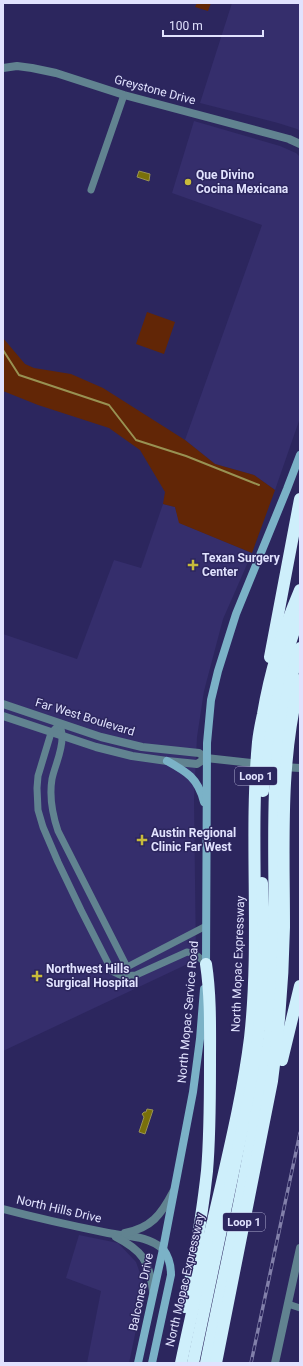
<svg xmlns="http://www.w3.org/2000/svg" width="303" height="1366" font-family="Roboto,sans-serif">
	<rect width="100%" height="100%" fill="#2c265e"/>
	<g fill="#352e6c">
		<path d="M232,3H300V131L297,129L278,123L200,103Z"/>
		<path d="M194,121L280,146L296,153L300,157V418L275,490L254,475L215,464L185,440L262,225L172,193Z"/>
		<path d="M163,504L175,507L180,523L252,553L223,619L204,691L197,737L194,799L196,960L3,1051V634L77,659L114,560L141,568Z"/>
		<path d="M79,1235L118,1243L136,1262L145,1287L129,1363H87L101,1291L66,1278Z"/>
	</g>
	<g fill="#622606">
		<path d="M197,3H211L208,11L195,7Z"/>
		<path d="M147,312L175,322L164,354L136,344Z"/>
		<path d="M3,338L25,364L34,368L71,374L103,388L185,440L215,464L254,475L275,490L252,553L179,523L175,507L163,504L165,492L140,450L109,428L38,405L3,391Z"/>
	</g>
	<g fill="#79700a" stroke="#989253">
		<path d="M139,171L150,174L149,181L137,177Z"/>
		<path d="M147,1109L153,1110L145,1134L139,1132L144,1117L142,1114L144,1112H146Z"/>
	</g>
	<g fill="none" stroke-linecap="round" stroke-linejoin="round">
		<path stroke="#989253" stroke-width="2" d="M3,350L19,375L109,405L136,440L186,456L259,485"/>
		<g stroke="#618390" stroke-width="7">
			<path d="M91,190L124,95"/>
			<path d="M60,724L51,733L38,776L37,788L38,810L43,827L58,862L81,910L112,971L122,976L136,975L187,952C196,953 200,958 206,964"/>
			<path d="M60,724C61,728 62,732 62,736C63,750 55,765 52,779C49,797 52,813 58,831L127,967"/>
			<path d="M125,970L127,967L206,926"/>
			<path d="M288,1304L300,1308"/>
		</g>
		<g stroke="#618390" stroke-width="8">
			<path d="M3,68L17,66L32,68L56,73L124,95L289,139L300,144"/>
			<path d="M3,704L101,737L142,747L199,753L206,758L261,764"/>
			<path d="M3,716L96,747L132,756L167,761L197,764L206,758"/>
			<path d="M283,767L300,768"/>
			<path d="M3,1209C37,1218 73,1226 108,1233C128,1237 146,1235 163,1249"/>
			<path d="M125,1233C151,1228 161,1215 173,1192"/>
			<path d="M116,1237C143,1251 149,1261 153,1291"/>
			<path d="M275,1363L300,1248"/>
		</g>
		<g stroke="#7bb2c7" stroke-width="8">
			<path d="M167,761C187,772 198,778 204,802"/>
			<path d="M206,968L207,743L211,700L218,671L236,614L287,489L300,455"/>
			<path d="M138,1363L163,1249L193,1092L200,1039L204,989"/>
			<path d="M152,1363L171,1275C171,1265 169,1257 163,1249"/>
		</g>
		<g stroke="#ceeffb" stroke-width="12">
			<path d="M270,657L300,499"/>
			<path d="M263,791C265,766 267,742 272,717C278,682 288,647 300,613"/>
			<path d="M282,1060L300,986"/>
			<path d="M185,1307C194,1262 202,1217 207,1171C210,1136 210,1100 210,1064C210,1031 211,997 206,964"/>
			<path d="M181,1363C194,1302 208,1242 222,1182C233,1134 244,1086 250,1038C261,940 249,840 258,742C259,733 261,723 263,714C270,672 283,630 300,590"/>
			<path d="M193,1363L253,1078L261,1013L265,955L262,883"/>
			<path d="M206,1363C220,1293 236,1223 249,1153C258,1106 268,1060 272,1013C278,939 272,865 275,791C277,743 285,693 300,648"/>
			<path d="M216,1363L272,1081C279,1030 283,979 284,927C284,844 279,761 300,680"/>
		</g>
		<g stroke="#8280aa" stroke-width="3.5">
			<path id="rail" d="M251,1363L300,1133"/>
		</g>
		<use href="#rail" stroke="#2c265e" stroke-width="2" stroke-dasharray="6" stroke-linecap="butt"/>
	</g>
	<g fill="#c8bb3b" stroke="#2c265e" stroke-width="1.5">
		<circle cx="188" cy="182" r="4"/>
		<path d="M191 559h4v4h4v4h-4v4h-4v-4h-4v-4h4z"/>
		<path d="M140 834h4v4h4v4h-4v4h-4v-4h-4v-4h4z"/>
		<path d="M35 970h4v4h4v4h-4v4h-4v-4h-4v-4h4z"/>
	</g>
	<g text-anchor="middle" stroke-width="3" stroke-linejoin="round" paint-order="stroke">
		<g fill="#2c265e" stroke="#abaace" stroke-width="1">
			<rect x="235" y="767" width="42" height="18" rx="3"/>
			<rect x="223" y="1213" width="42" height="18" rx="3"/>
		</g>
		<g font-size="11" font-weight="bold" fill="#e1e2fe">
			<text x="256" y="780">Loop 1</text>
			<text x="244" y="1226">Loop 1</text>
		</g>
		<g font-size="12" fill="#e1e2fe" stroke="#2c265e">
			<text transform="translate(155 90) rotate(15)" y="4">Greystone Drive</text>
			<text transform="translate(85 717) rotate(17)" y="4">Far West Boulevard</text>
			<text transform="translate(238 964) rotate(-88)" y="4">North Mopac Expressway</text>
			<text transform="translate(188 1012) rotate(-85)" y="4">North Mopac Service Road</text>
			<text transform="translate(59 1209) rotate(13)" y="4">North Hills Drive</text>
			<text transform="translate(185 1280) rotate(-77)" y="4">North Mopac Expressway</text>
			<text transform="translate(141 1292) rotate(-78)" y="4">Balcones Drive</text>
		</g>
		<g font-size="12" font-weight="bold" fill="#e1e2fe" stroke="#2c265e" text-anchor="start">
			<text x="196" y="179">Que Divino<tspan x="196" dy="14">Cocina Mexicana</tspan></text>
			<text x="202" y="562">Texan Surgery<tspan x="202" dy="14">Center</tspan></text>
			<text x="151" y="837">Austin Regional<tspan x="151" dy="14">Clinic Far West</tspan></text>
			<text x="46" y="973">Northwest Hills<tspan x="46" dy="14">Surgical Hospital</tspan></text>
		</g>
	</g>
	<rect width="303" height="1366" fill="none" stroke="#e1e2fe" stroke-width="8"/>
	<path d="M163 30v6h100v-6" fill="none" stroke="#e1e2fe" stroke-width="2"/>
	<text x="169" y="30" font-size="12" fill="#e1e2fe" stroke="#2c265e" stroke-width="3" paint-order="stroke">100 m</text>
</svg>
